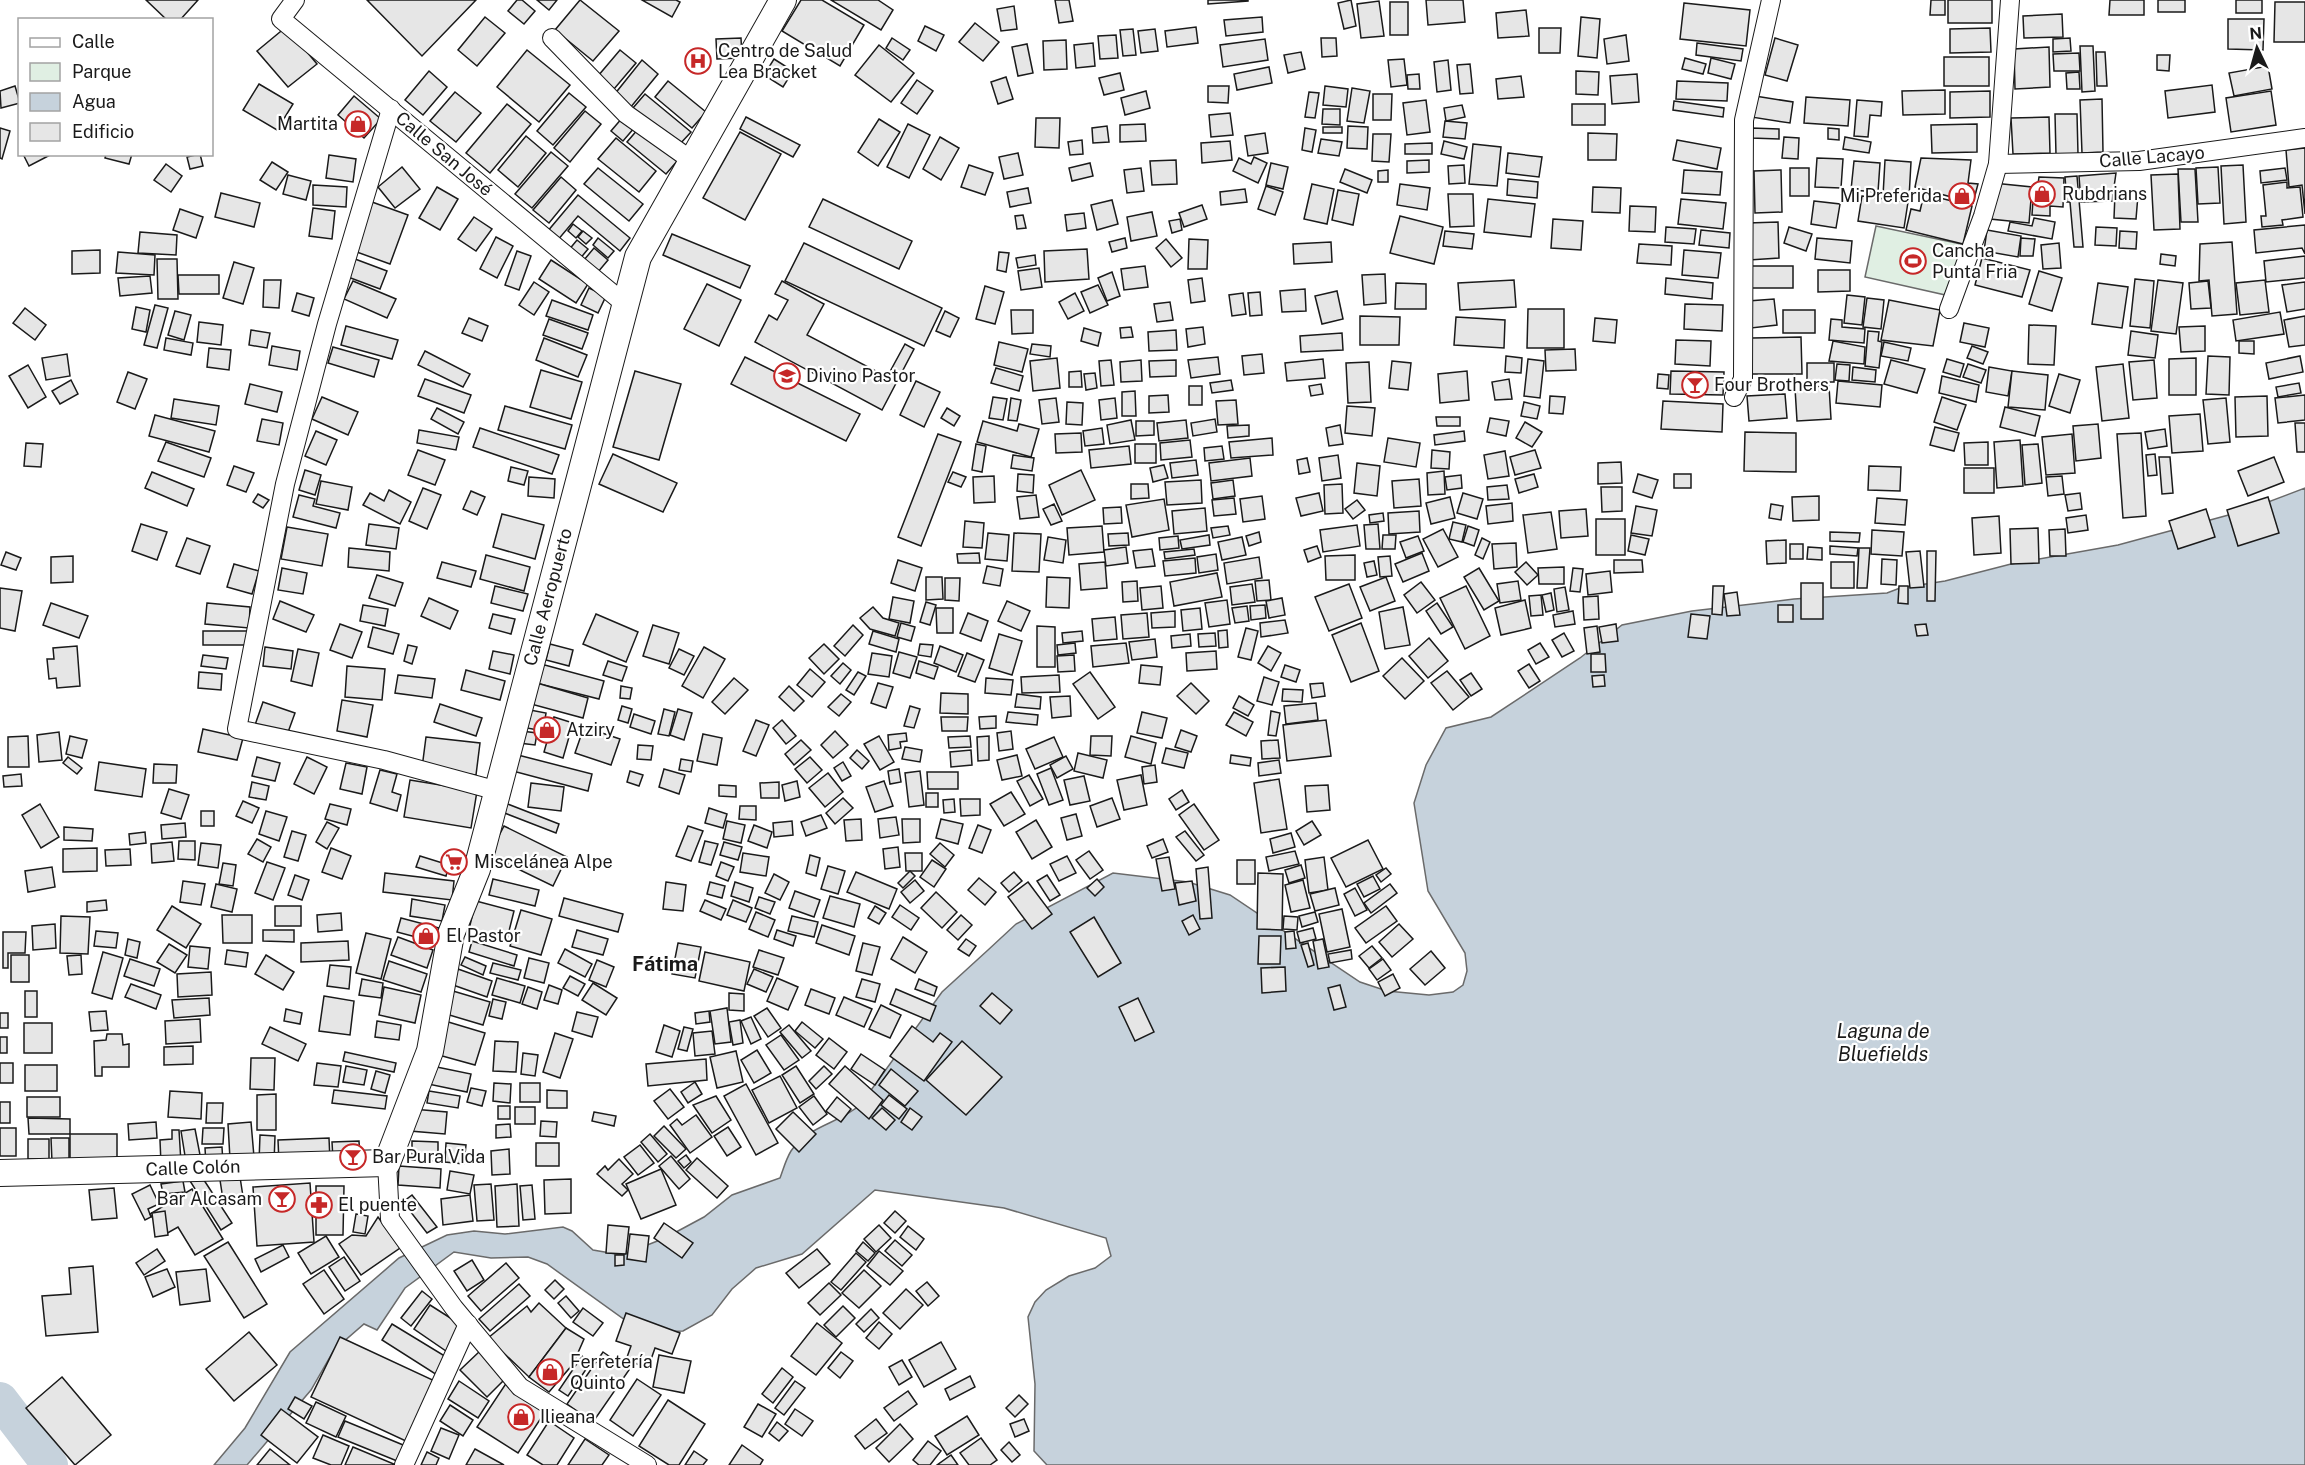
<svg xmlns="http://www.w3.org/2000/svg" width="2305" height="1465" font-family="'Public Sans',sans-serif">
	<rect width="100%" height="100%" fill="#fff"/>
	<path fill="#e0efe3" stroke="#6a6a6a" stroke-width="1.5" d="M1876,226L1961,244L1950,296L1865,277Z"/>
	<path fill="#c6d2dc" stroke="#6a6a6a" stroke-width="1.5" d="M2305,488V1465H1047L1034,1451L1035,1384L1028,1317L1035,1302L1046,1290L1069,1276L1095,1268L1111,1256L1106,1238L1004,1208L875,1190L802,1254L756,1268L732,1289L712,1315L683,1331L654,1332L632,1325L547,1264L528,1257L491,1258L454,1252L405,1288L377,1330L364,1324L334,1350L311,1390L247,1465H214L245,1428L290,1352L399,1258L447,1235L474,1231L505,1234L563,1227L572,1231L593,1250L622,1255L665,1238L704,1217L732,1195L780,1178C783,1170 786,1159 791,1151C807,1126 841,1123 861,1104L942,992L988,950L1016,924L1113,873L1188,882L1230,895L1360,982L1387,991L1429,995L1453,992L1463,985L1467,971L1465,953L1428,891L1414,803L1426,765L1446,728L1491,717L1580,658L1622,625L1692,611L1794,599L1887,593L1900,588L1945,581L2011,564L2118,545L2247,510Z"/>
	<g fill="none" stroke-linecap="round" stroke-linejoin="round">
		<path stroke="#c6d2dc" stroke-width="36" d="M0,1400L50,1465"/>
	</g>
	<g fill="#e6e6e6" stroke="#1a1a1a" stroke-width="1.5">
		<path d="M146,0H198L180,20H167Z"/>
		<path d="M367,0H476L422,56Z"/>
		<path d="M517,0H522L535,11L524,24L508,11Z"/>
		<path d="M537,0H557L549,10Z"/>
		<path d="M580,0L619,31L593,61L555,30Z"/>
		<path d="M642,0H676L680,2L672,17Z"/>
		<path d="M801,0H822L864,25L840,66L782,31Z"/>
		<path d="M831,0H878L893,10L881,30Z"/>
		<path d="M1055,0H1069L1073,21L1059,23Z"/>
		<path d="M1208,0H1248V1L1208,4Z"/>
		<path d="M1351,0L1356,26L1344,29L1338,3Z"/>
		<path d="M1426,0H1463L1465,22L1428,25Z"/>
		<path d="M1931,0H1945V15H1930Z"/>
		<rect x="1948" y="0" width="44" height="23"/>
		<path d="M2110,0H2144V15H2109Z"/>
		<rect x="2158" y="0" width="27" height="12"/>
		<rect x="2236" y="0" width="26" height="13"/>
		<path d="M1379,1L1384,36L1361,38L1357,4Z"/>
		<rect x="1390" y="2" width="18" height="33"/>
		<path d="M2275,2H2305V42H2274Z"/>
		<path d="M1684,3L1750,10L1746,46L1680,39Z"/>
		<path d="M1014,6L1017,29L1001,31L997,9Z"/>
		<path d="M1526,10L1529,36L1498,38L1496,13Z"/>
		<path d="M2062,14L2063,37L2024,38L2023,16Z"/>
		<path d="M485,17L505,33L477,66L458,50Z"/>
		<path d="M1262,17L1263,32L1226,36L1224,20Z"/>
		<path d="M1581,17L1600,19L1597,58L1578,56Z"/>
		<path d="M2228,19H2264L2263,50L2228,49Z"/>
		<path d="M975,23L999,42L983,61L959,42Z"/>
		<path d="M925,26L944,35L936,51L918,41Z"/>
		<path d="M286,27L317,64L288,87L257,51Z"/>
		<path d="M1196,27L1198,43L1167,47L1165,31Z"/>
		<path d="M1539,28H1561L1560,53H1539Z"/>
		<path d="M1990,28L1991,52L1950,53V29Z"/>
		<path d="M1133,29L1136,55L1123,56L1120,30Z"/>
		<path d="M1155,29L1158,51L1141,53L1138,31Z"/>
		<path d="M1116,35L1118,58L1100,59L1098,36Z"/>
		<path d="M1626,35L1629,61L1607,64L1604,39Z"/>
		<path d="M741,38L742,58L717,59L716,39Z"/>
		<path d="M892,38L910,50L903,60L886,48Z"/>
		<path d="M1321,38H1336L1337,56L1322,57Z"/>
		<path d="M1775,38L1798,45L1787,81L1765,75Z"/>
		<path d="M2070,38L2071,51L2053,52V39Z"/>
		<path d="M1265,39L1268,60L1223,67L1220,45Z"/>
		<path d="M1066,40L1067,69L1044,70L1043,41Z"/>
		<path d="M1093,43L1095,66L1076,68L1074,45Z"/>
		<path d="M1697,43L1743,49L1741,61L1696,55Z"/>
		<path d="M1027,44L1033,73L1018,76L1012,47Z"/>
		<path d="M879,45L914,73L891,102L855,75Z"/>
		<path d="M2080,46H2093L2095,91L2082,92Z"/>
		<path d="M2049,47L2050,87L2015,89L2014,49Z"/>
		<path d="M527,50L570,85L539,122L497,87Z"/>
		<path d="M620,50L636,63L614,89L598,76Z"/>
		<path d="M1301,52L1305,69L1288,73L1284,55Z"/>
		<path d="M2096,52H2105L2107,86H2097Z"/>
		<path d="M2079,53L2080,71H2054L2053,54Z"/>
		<path d="M2157,55H2170L2169,71L2157,70Z"/>
		<rect x="1944" y="57" width="45" height="29"/>
		<path d="M1685,58L1706,64L1703,74L1682,69Z"/>
		<path d="M1711,58L1735,64L1731,79L1708,73Z"/>
		<path d="M774,59L793,71L783,87L764,75Z"/>
		<path d="M1404,59L1407,85L1391,87L1388,60Z"/>
		<path d="M642,60L658,74L630,108L614,95Z"/>
		<path d="M1448,60L1451,90L1437,92L1434,62Z"/>
		<path d="M1470,64L1473,93L1460,94L1457,65Z"/>
		<path d="M2268,66L2272,89L2234,96L2229,73Z"/>
		<path d="M1269,67L1272,83L1237,90L1234,74Z"/>
		<path d="M429,71L447,87L423,115L405,100Z"/>
		<path d="M1576,71L1599,72L1598,95L1576,94Z"/>
		<path d="M2079,72L2080,89H2067L2066,73Z"/>
		<path d="M1120,73L1124,90L1104,95L1099,78Z"/>
		<path d="M1419,74L1420,89H1408L1407,75Z"/>
		<path d="M1637,74L1639,102L1612,104L1610,76Z"/>
		<path d="M1521,76L1524,97L1498,99L1496,79Z"/>
		<path d="M1006,77L1013,99L998,104L991,82Z"/>
		<path d="M917,80L933,91L917,114L901,103Z"/>
		<path d="M668,81L706,112L692,128L655,97Z"/>
		<path d="M1677,81L1728,83L1727,101L1676,99Z"/>
		<path d="M259,84L293,104L277,130L243,110Z"/>
		<path d="M2212,85L2215,112L2168,118L2165,91Z"/>
		<path d="M15,86L20,103L1,108L0,91Z"/>
		<path d="M1208,86H1229L1228,103L1208,102Z"/>
		<path d="M1325,86L1348,89L1346,107L1323,105Z"/>
		<path d="M1352,88L1370,91L1364,123L1347,121Z"/>
		<path d="M1945,90V114L1903,115L1902,91Z"/>
		<path d="M1146,91L1150,108L1125,115L1121,98Z"/>
		<path d="M1990,91V117L1950,118V92Z"/>
		<path d="M2271,91L2276,125L2231,132L2226,98Z"/>
		<path d="M455,92L481,113L456,142L430,121Z"/>
		<path d="M1309,92L1319,93L1315,118L1305,117Z"/>
		<path d="M569,93L586,107L553,145L537,131Z"/>
		<path d="M645,94L691,132L679,145L633,108Z"/>
		<path d="M1373,94H1392L1391,120H1373Z"/>
		<path d="M354,96L381,119L364,138L338,115Z"/>
		<path d="M1755,96L1793,102L1790,123L1751,117Z"/>
		<path d="M1806,97L1850,100L1848,126L1804,123Z"/>
		<path d="M2102,99L2103,152L2082,153L2080,100Z"/>
		<path d="M1426,100L1430,132L1407,135L1403,103Z"/>
		<path d="M1857,100L1882,102L1881,116L1870,115L1868,137L1854,136Z"/>
		<path d="M1674,101L1724,108L1723,117L1673,110Z"/>
		<path d="M507,104L531,124L490,173L466,153Z"/>
		<rect x="1572" y="104" width="33" height="21"/>
		<path d="M1462,105L1465,117L1446,121L1444,108Z"/>
		<path d="M1323,109H1340V125L1322,124Z"/>
		<path d="M585,111L601,124L570,162L554,148Z"/>
		<path d="M1230,113L1233,135L1211,137L1209,115Z"/>
		<path d="M2055,114H2077L2078,154L2056,155Z"/>
		<path d="M623,117L635,127L623,141L611,131Z"/>
		<path d="M746,117L800,145L793,157L740,129Z"/>
		<path d="M2049,117L2050,153L2013,154L2011,118Z"/>
		<path d="M1036,118H1060L1059,148L1035,147Z"/>
		<path d="M879,119L900,132L878,166L858,152Z"/>
		<path d="M1445,121L1467,123L1465,139L1443,137Z"/>
		<path d="M908,124L930,135L909,178L887,167Z"/>
		<path d="M1145,124L1146,141L1120,142V125Z"/>
		<path d="M1977,124V152L1932,153L1931,125Z"/>
		<path d="M1107,126L1109,142L1093,143L1092,128Z"/>
		<path d="M1348,126L1368,127L1367,149L1347,148Z"/>
		<rect x="1323" y="127" width="19" height="6"/>
		<path d="M0,128L10,131L2,159L0,158Z"/>
		<path d="M639,128L678,160L666,174L627,142Z"/>
		<path d="M1305,128L1316,130L1312,152L1302,150Z"/>
		<path d="M1751,128L1779,129V139L1751,138Z"/>
		<path d="M1828,128L1839,129V140L1828,139Z"/>
		<path d="M740,132L781,154L745,220L703,198Z"/>
		<path d="M1265,133L1268,153L1248,156L1245,136Z"/>
		<path d="M1588,133L1617,134L1616,160H1588Z"/>
		<path d="M1373,134H1391L1389,162L1372,161Z"/>
		<path d="M526,136L546,153L518,187L498,170Z"/>
		<path d="M940,137L959,148L941,180L923,169Z"/>
		<path d="M1784,137L1799,138L1798,159L1782,158Z"/>
		<path d="M1845,137L1871,142L1869,153L1843,149Z"/>
		<path d="M616,138L656,171L639,192L598,159Z"/>
		<path d="M1321,139L1342,142L1339,156L1318,153Z"/>
		<path d="M1082,140L1083,154L1070,155L1068,142Z"/>
		<path d="M1677,140L1721,148L1717,169L1673,160Z"/>
		<path d="M1230,141L1232,160L1202,163L1201,143Z"/>
		<path d="M1444,141L1467,147L1464,159L1441,154Z"/>
		<path d="M1432,143V154H1405V144Z"/>
		<path d="M1473,144L1501,147L1497,186L1469,184Z"/>
		<path d="M2305,148V214L2302,185L2289,187L2286,150Z"/>
		<path d="M551,152L568,166L532,208L515,194Z"/>
		<path d="M1018,153L1023,175L1004,179L999,157Z"/>
		<path d="M1508,153L1542,157L1539,177L1506,173Z"/>
		<path d="M23,154H52L29,166Z"/>
		<path d="M106,154H132L129,164L105,158Z"/>
		<path d="M200,154L203,166L190,169L187,157Z"/>
		<path d="M329,155L356,159L353,182L326,178Z"/>
		<path d="M1254,157L1267,163L1258,183L1233,171L1239,158L1251,164Z"/>
		<path d="M1817,158L1843,159L1841,188L1815,187Z"/>
		<path d="M1921,158L1971,160L1968,183L1978,184L1973,203L1915,187Z"/>
		<path d="M1176,160L1177,184L1152,185L1150,161Z"/>
		<path d="M1429,160V172L1407,173V161Z"/>
		<path d="M1885,160L1911,162L1909,198L1883,196Z"/>
		<path d="M1854,161L1880,163L1878,192L1851,190Z"/>
		<path d="M272,162L288,172L276,190L260,180Z"/>
		<path d="M1090,163L1093,176L1072,181L1069,168Z"/>
		<path d="M1271,163L1288,167L1283,189L1266,185Z"/>
		<path d="M166,164L182,176L171,192L154,180Z"/>
		<path d="M969,165L993,173L985,195L961,187Z"/>
		<path d="M1464,165L1465,183L1449,184L1448,166Z"/>
		<path d="M2243,165L2246,222L2224,224L2221,166Z"/>
		<path d="M402,167L420,189L395,208L378,187Z"/>
		<path d="M2218,167L2220,203L2198,204L2196,168Z"/>
		<path d="M598,168L643,204L629,221L584,184Z"/>
		<path d="M1141,168L1144,191L1127,193L1124,170Z"/>
		<rect x="1790" y="168" width="19" height="28"/>
		<path d="M2285,168L2287,180L2261,183L2260,171Z"/>
		<path d="M1345,169L1372,180L1367,193L1340,182Z"/>
		<path d="M2178,169H2195L2198,222H2181Z"/>
		<path d="M1388,170V182H1378V171Z"/>
		<path d="M1684,170L1722,172L1720,195L1682,193Z"/>
		<path d="M1781,170L1782,212L1755,213L1754,171Z"/>
		<path d="M2116,173L2112,201L2081,202L2079,176Z"/>
		<path d="M2178,174L2180,229L2154,230L2151,175Z"/>
		<path d="M288,175L311,181L306,200L283,194Z"/>
		<path d="M2077,176L2083,247H2074L2070,202H2067L2065,177Z"/>
		<path d="M561,177L576,190L549,223L533,210Z"/>
		<path d="M2039,177L2064,178L2063,207L2050,206V216L2032,215L2034,184H2038Z"/>
		<path d="M1508,179L1538,182L1537,198L1507,195Z"/>
		<path d="M2287,182V188L2300,187L2303,217L2282,220L2283,225L2262,227L2261,216H2266L2263,185Z"/>
		<path d="M1993,183L2032,187L2029,223L1990,219Z"/>
		<path d="M1312,184L1334,189L1327,224L1304,219Z"/>
		<path d="M1400,184L1430,188L1427,210L1397,205Z"/>
		<path d="M313,185L347,187L346,207L313,205Z"/>
		<path d="M1266,186L1283,192L1275,215L1258,209Z"/>
		<path d="M437,187L458,199L440,230L419,218Z"/>
		<path d="M1593,187L1621,188L1620,213L1592,212Z"/>
		<path d="M1028,188L1031,203L1010,207L1007,192Z"/>
		<path d="M1245,189L1247,202L1221,205L1220,192Z"/>
		<path d="M1338,190L1359,194L1353,225L1332,220Z"/>
		<path d="M221,193L260,203L254,227L215,217Z"/>
		<path d="M1448,194H1473L1474,226L1450,227Z"/>
		<path d="M1924,194L1972,206L1963,244L1906,230L1911,209L1920,211Z"/>
		<path d="M2115,194L2138,195L2136,219L2114,218Z"/>
		<path d="M578,195L630,238L620,251L578,216L557,241L547,232Z"/>
		<path d="M1862,196L1908,202L1904,228L1858,221Z"/>
		<path d="M823,199L912,241L899,269L809,227Z"/>
		<path d="M1488,199L1535,204L1531,237L1484,232Z"/>
		<path d="M1681,199L1726,203L1723,229L1678,224Z"/>
		<path d="M1112,200L1118,224L1097,230L1091,205Z"/>
		<path d="M1814,201L1840,204L1836,228L1811,224Z"/>
		<path d="M372,202L408,215L390,264L354,251Z"/>
		<path d="M1202,205L1207,219L1184,227L1179,213Z"/>
		<path d="M1630,206L1656,207L1655,232L1629,231Z"/>
		<path d="M313,208L335,211L332,239L309,236Z"/>
		<path d="M180,209L203,217L196,238L173,230Z"/>
		<path d="M1152,212L1157,236L1131,241L1127,217Z"/>
		<path d="M1084,213L1086,228L1067,231L1065,215Z"/>
		<path d="M1023,215L1026,228L1017,229L1015,216Z"/>
		<path d="M1400,216L1443,227L1434,264L1390,253Z"/>
		<path d="M474,217L492,229L476,251L458,239Z"/>
		<path d="M2034,218L2055,222L2052,239L2008,231L2010,222L2032,226Z"/>
		<path d="M1180,219L1182,230L1172,233L1169,221Z"/>
		<path d="M1553,219L1583,221L1581,250L1551,248Z"/>
		<path d="M1778,222L1779,258L1749,260L1748,223Z"/>
		<path d="M573,224L582,231L576,238L568,231Z"/>
		<path d="M2305,225V254L2302,248L2256,253L2254,230Z"/>
		<path d="M1666,227L1696,229L1694,244L1665,242Z"/>
		<path d="M1789,227L1812,234L1806,251L1784,243Z"/>
		<path d="M2096,227L2117,228L2116,246L2095,245Z"/>
		<path d="M1701,230L1730,233L1729,248L1699,245Z"/>
		<path d="M1987,230L2021,236L2018,257L1984,251Z"/>
		<path d="M583,231L592,238L586,244L578,237Z"/>
		<path d="M1445,231L1474,234L1472,249L1443,246Z"/>
		<path d="M2120,231L2137,232L2136,249L2119,248Z"/>
		<path d="M140,232L177,235L176,255L138,253Z"/>
		<path d="M672,234L750,266L740,288L663,255Z"/>
		<path d="M496,237L513,246L497,278L480,269Z"/>
		<path d="M598,238L614,251L608,258L593,245Z"/>
		<path d="M1125,238L1127,248L1112,252L1109,242Z"/>
		<path d="M1817,238L1852,241L1850,263L1815,259Z"/>
		<path d="M2021,238L2035,239L2033,256H2020Z"/>
		<path d="M1166,239L1182,258L1171,267L1156,248Z"/>
		<path d="M1189,239L1208,240L1207,269H1188Z"/>
		<path d="M577,240L588,249L579,260L568,251Z"/>
		<path d="M1331,242L1332,262L1294,264L1293,244Z"/>
		<path d="M2232,242L2237,314L2212,316L2209,280L2199,281L2200,244Z"/>
		<path d="M804,243L942,308L924,346L785,281Z"/>
		<path d="M2059,243L2061,268L2043,269L2041,245Z"/>
		<path d="M1639,244L1672,246L1671,265L1637,263Z"/>
		<path d="M594,248L608,260L598,272L584,260Z"/>
		<path d="M1087,249L1089,279L1045,282L1044,251Z"/>
		<path d="M100,250V273L72,274V251Z"/>
		<path d="M1684,250L1721,253L1718,278L1682,275Z"/>
		<path d="M517,251L531,256L519,290L505,285Z"/>
		<path d="M118,252L155,255L154,275L116,273Z"/>
		<path d="M999,252L1009,253L1006,272L997,270Z"/>
		<path d="M2161,254L2176,256L2175,266L2160,264Z"/>
		<path d="M1035,255L1036,265L1018,268L1016,258Z"/>
		<path d="M2305,256V278L2266,282L2264,261Z"/>
		<path d="M1982,258L2030,270L2022,297L1975,285Z"/>
		<path d="M157,259H177L178,299H158Z"/>
		<path d="M355,259L387,271L380,289L348,277Z"/>
		<path d="M551,260L588,284L576,303L539,279Z"/>
		<path d="M234,262L254,268L243,304L223,298Z"/>
		<path d="M1145,266L1148,287L1124,290L1121,269Z"/>
		<rect x="1751" y="266" width="42" height="22"/>
		<path d="M1039,268L1042,287L1021,290L1018,271Z"/>
		<path d="M1818,270H1850V291L1818,292Z"/>
		<path d="M2039,271L2062,278L2052,311L2029,304Z"/>
		<path d="M1112,272L1120,296L1107,301L1098,278Z"/>
		<path d="M1385,274L1386,303L1364,305L1362,275Z"/>
		<path d="M178,275H219V294H179Z"/>
		<path d="M150,276L152,293L120,296L118,278Z"/>
		<path d="M1202,278L1205,301L1191,303L1188,280Z"/>
		<path d="M1666,278L1713,283L1712,299L1665,294Z"/>
		<path d="M2135,279L2154,281L2150,328L2130,326Z"/>
		<path d="M264,280H281L279,308L263,307Z"/>
		<path d="M1514,280L1516,307L1460,310L1458,283Z"/>
		<path d="M2158,280L2183,283L2176,334L2151,331Z"/>
		<path d="M2265,280L2269,312L2240,315L2236,283Z"/>
		<path d="M353,281L396,299L387,318L344,299Z"/>
		<path d="M782,281L824,304L807,335L887,377L905,344L914,349L882,410L755,342L769,315L777,320L788,300L775,294Z"/>
		<path d="M2208,281L2211,308L2191,309L2189,283Z"/>
		<path d="M534,282L549,292L534,315L519,305Z"/>
		<path d="M2305,282V309L2287,312L2282,285Z"/>
		<path d="M1396,283L1426,284V309H1395Z"/>
		<path d="M2098,283L2128,287L2122,328L2092,324Z"/>
		<path d="M707,284L741,300L719,346L684,329Z"/>
		<path d="M1098,285L1108,305L1090,313L1081,292Z"/>
		<path d="M985,286L1004,292L995,324L976,319Z"/>
		<path d="M589,288L606,296L598,313L581,305Z"/>
		<path d="M1305,289L1306,311L1282,312L1280,291Z"/>
		<path d="M1337,291L1343,319L1322,324L1315,296Z"/>
		<path d="M1260,292L1262,315L1250,316L1248,293Z"/>
		<path d="M297,293L314,298L309,316L292,311Z"/>
		<path d="M1075,293L1084,311L1068,319L1059,302Z"/>
		<path d="M1243,293L1246,314L1232,316L1229,295Z"/>
		<path d="M1847,295L1865,297L1862,325L1844,323Z"/>
		<path d="M1867,298L1884,300L1881,329L1863,327Z"/>
		<path d="M1774,299L1777,325L1751,328L1748,301Z"/>
		<path d="M552,300L593,315L588,330L546,316Z"/>
		<path d="M1889,300L1940,310L1933,346L1881,340Z"/>
		<path d="M1170,302L1173,320L1157,322L1154,304Z"/>
		<path d="M1685,304L1723,305L1722,331L1684,329Z"/>
		<path d="M155,305L168,308L157,348L144,345Z"/>
		<path d="M136,307L150,310L146,332L132,329Z"/>
		<path d="M25,308L46,325L35,340L13,323Z"/>
		<path d="M1528,309H1564V348H1527Z"/>
		<path d="M1011,310H1033V333L1012,334Z"/>
		<rect x="1783" y="310" width="32" height="23"/>
		<path d="M175,311L191,315L184,340L168,335Z"/>
		<path d="M945,311L959,318L950,337L936,331Z"/>
		<path d="M2280,312L2284,334L2236,341L2233,320Z"/>
		<path d="M1360,316L1400,317L1399,345H1360Z"/>
		<path d="M2305,316V345L2289,347L2284,320Z"/>
		<path d="M1456,317L1505,320L1504,348L1454,345Z"/>
		<path d="M469,318L488,326L482,341L462,333Z"/>
		<path d="M1595,318L1617,320L1615,343L1593,341Z"/>
		<path d="M549,319L588,333L582,349L543,335Z"/>
		<path d="M1831,319L1842,320V327L1865,329L1864,343L1829,340Z"/>
		<path d="M199,322L223,325L221,345L197,342Z"/>
		<path d="M1964,323L1989,328L1985,347L1960,342Z"/>
		<path d="M2029,325L2056,326L2054,365L2028,364Z"/>
		<path d="M346,326L398,340L392,359L341,345Z"/>
		<path d="M2205,326V351L2181,352L2179,327Z"/>
		<path d="M1131,327L1133,337L1121,338L1120,328Z"/>
		<path d="M1203,327L1205,344L1188,347L1186,329Z"/>
		<path d="M1084,328L1101,333L1098,346L1081,341Z"/>
		<path d="M251,330L270,333L267,348L249,345Z"/>
		<path d="M1176,330L1177,350L1149,351L1148,332Z"/>
		<path d="M1868,331L1879,332L1878,341L1882,342L1879,368L1865,366Z"/>
		<path d="M2131,331L2158,335L2155,358L2128,355Z"/>
		<path d="M1342,333L1343,350L1301,352L1300,336Z"/>
		<path d="M1801,337L1802,374H1752V338Z"/>
		<path d="M166,338L193,343L191,355L164,350Z"/>
		<path d="M544,338L587,355L578,377L536,360Z"/>
		<path d="M1676,340L1711,341L1710,366L1675,364Z"/>
		<path d="M1833,341L1865,347L1864,364L1829,361Z"/>
		<path d="M2239,341H2254V354L2239,353Z"/>
		<path d="M999,342L1028,349L1022,372L994,365Z"/>
		<path d="M1884,342L1911,348L1908,361L1881,356Z"/>
		<path d="M1032,344L1051,346L1050,357L1030,354Z"/>
		<path d="M272,346L300,351L297,370L269,365Z"/>
		<path d="M1972,346L1988,352L1983,364L1967,358Z"/>
		<path d="M333,347L379,360L374,377L328,363Z"/>
		<path d="M209,348L231,350L229,370L207,367Z"/>
		<path d="M1575,349L1576,370L1546,371L1545,350Z"/>
		<path d="M425,351L470,374L463,387L418,365Z"/>
		<path d="M67,354L70,376L46,380L42,358Z"/>
		<path d="M1262,354L1264,373L1244,375L1242,356Z"/>
		<path d="M1506,356L1522,358L1521,373L1505,372Z"/>
		<path d="M2208,356L2230,357L2229,395L2206,394Z"/>
		<path d="M2300,356L2303,372L2269,379L2266,363Z"/>
		<path d="M745,357L860,414L846,441L731,384Z"/>
		<path d="M1218,357L1220,374L1191,378L1188,360Z"/>
		<path d="M1057,358L1060,388L1033,391L1030,361Z"/>
		<path d="M2196,358V395H2169V359Z"/>
		<path d="M1323,359L1325,378L1287,381L1285,363Z"/>
		<path d="M1528,359L1544,361L1540,398L1524,396Z"/>
		<path d="M1947,359L1964,364L1960,377L1943,372Z"/>
		<path d="M1111,360L1114,385L1101,386L1099,361Z"/>
		<path d="M1141,360L1142,381L1121,382L1120,362Z"/>
		<path d="M1176,360V376L1150,377L1149,361Z"/>
		<path d="M1891,360L1925,369L1917,393L1884,384Z"/>
		<path d="M2154,360L2157,398L2133,400L2129,362Z"/>
		<path d="M1392,361L1411,363L1408,390L1389,388Z"/>
		<path d="M1369,362L1371,402L1348,403L1346,363Z"/>
		<rect x="1807" y="363" width="27" height="19"/>
		<path d="M1837,364L1850,365L1849,381L1835,380Z"/>
		<path d="M1968,364L1986,370L1981,383L1963,377Z"/>
		<path d="M2123,364L2129,418L2102,421L2096,367Z"/>
		<path d="M28,365L46,397L28,408L9,376Z"/>
		<path d="M1853,367L1876,370L1875,382L1852,380Z"/>
		<path d="M1989,367L2012,371L2008,396L1986,392Z"/>
		<path d="M996,368L1023,376L1019,391L991,383Z"/>
		<path d="M541,370L582,382L571,419L530,407Z"/>
		<path d="M635,371L681,384L659,460L613,447Z"/>
		<path d="M1081,371L1082,387H1069V372Z"/>
		<path d="M1467,371L1469,400L1440,403L1438,374Z"/>
		<path d="M1671,371L1724,372L1723,395L1670,394Z"/>
		<path d="M2012,371L2048,375L2045,410L2008,407Z"/>
		<path d="M128,372L147,379L135,409L117,402Z"/>
		<path d="M1095,373L1097,388L1086,390L1084,374Z"/>
		<path d="M1658,374L1669,375L1668,389L1657,388Z"/>
		<path d="M2059,374L2080,380L2070,413L2049,406Z"/>
		<path d="M1942,376L1979,385L1976,402L1939,393Z"/>
		<path d="M425,379L471,395L464,413L418,396Z"/>
		<path d="M1509,379L1512,399L1495,400L1492,382Z"/>
		<path d="M71,380L78,394L60,404L52,391Z"/>
		<path d="M1231,380L1233,390L1212,393L1210,383Z"/>
		<path d="M916,381L940,392L924,427L900,415Z"/>
		<path d="M1838,381L1882,385L1880,407L1836,403Z"/>
		<path d="M2299,383L2301,393L2278,397L2276,387Z"/>
		<path d="M250,384L282,392L277,412L245,404Z"/>
		<path d="M1321,384L1323,394L1311,396L1309,386Z"/>
		<rect x="1189" y="386" width="13" height="19"/>
		<path d="M1829,386L1831,419L1797,421L1795,388Z"/>
		<path d="M1135,391L1136,416H1122V392Z"/>
		<path d="M1785,394L1787,418L1749,421L1747,396Z"/>
		<path d="M1168,395L1169,412L1149,413V396Z"/>
		<path d="M2305,395V420L2278,423L2275,398Z"/>
		<path d="M1550,396L1565,397L1563,414L1549,413Z"/>
		<path d="M2267,396L2268,436L2236,437L2235,397Z"/>
		<path d="M322,397L358,412L348,435L312,419Z"/>
		<path d="M993,397L1007,399L1003,420L989,418Z"/>
		<path d="M1942,397L1966,405L1957,430L1934,422Z"/>
		<path d="M1011,398L1021,400L1017,421L1008,420Z"/>
		<path d="M1056,398L1059,422L1042,424L1039,400Z"/>
		<path d="M1115,398L1117,418L1101,420L1099,400Z"/>
		<path d="M2226,398L2230,442L2208,444L2203,400Z"/>
		<path d="M174,399L219,406L216,425L171,418Z"/>
		<path d="M1236,400L1238,424L1218,425L1216,401Z"/>
		<path d="M1663,401L1723,404L1722,432L1661,429Z"/>
		<path d="M1067,402L1083,403L1082,425L1066,424Z"/>
		<path d="M1524,402L1540,406L1537,419L1521,416Z"/>
		<path d="M505,406L572,425L565,449L498,430Z"/>
		<path d="M1347,406L1375,408L1372,436L1345,433Z"/>
		<path d="M2005,407L2040,416L2035,436L2000,427Z"/>
		<path d="M437,408L464,422L458,434L431,419Z"/>
		<path d="M947,408L960,416L954,426L941,418Z"/>
		<path d="M2200,414L2203,451L2172,453L2169,416Z"/>
		<path d="M155,415L215,431L209,452L149,436Z"/>
		<path d="M1436,417H1460V426H1437Z"/>
		<path d="M1490,418L1509,421L1506,436L1487,432Z"/>
		<path d="M262,419L283,423L279,445L257,441Z"/>
		<path d="M1215,419L1217,432L1193,436L1191,423Z"/>
		<path d="M1131,420L1135,440L1110,444L1107,425Z"/>
		<path d="M1186,420L1188,438L1159,441L1157,423Z"/>
		<path d="M983,421L1017,431L1019,424L1039,429L1031,457L977,442Z"/>
		<path d="M1136,421H1154V435L1136,436Z"/>
		<path d="M1525,422L1542,432L1532,447L1516,438Z"/>
		<path d="M2295,423H2305V452H2297Z"/>
		<path d="M2098,424L2101,458L2076,461L2073,426Z"/>
		<path d="M1249,425V436L1228,438L1227,426Z"/>
		<path d="M1340,425L1343,444L1329,446L1326,428Z"/>
		<path d="M1935,427L1959,433L1954,451L1930,445Z"/>
		<path d="M480,428L559,455L552,474L473,447Z"/>
		<path d="M1102,428L1104,444L1085,446L1083,431Z"/>
		<path d="M2165,429L2167,446L2148,449L2145,432Z"/>
		<path d="M419,430L459,437L456,450L417,443Z"/>
		<path d="M316,431L337,440L326,465L305,456Z"/>
		<path d="M1464,431L1465,441L1435,445L1434,435Z"/>
		<path d="M1745,432L1796,433V472L1744,471Z"/>
		<path d="M1081,433L1082,452L1056,453L1055,434Z"/>
		<path d="M2141,433L2146,516L2123,518L2117,434Z"/>
		<path d="M938,434L961,442L921,546L898,537Z"/>
		<path d="M2072,434L2075,473L2046,475L2042,437Z"/>
		<path d="M1272,438L1273,455L1231,458L1229,442Z"/>
		<path d="M1388,438L1420,443L1416,467L1384,462Z"/>
		<path d="M1190,440L1192,457L1161,460L1160,443Z"/>
		<path d="M2020,440L2023,486L1997,488L1994,442Z"/>
		<path d="M166,442L211,458L204,477L158,461Z"/>
		<path d="M1988,442V465H1965L1964,443Z"/>
		<path d="M26,443L43,444L41,467L24,466Z"/>
		<path d="M976,444L986,446L982,472L972,470Z"/>
		<rect x="1135" y="444" width="21" height="19"/>
		<path d="M2038,444L2042,483L2025,485L2022,445Z"/>
		<path d="M1129,446L1131,464L1091,468L1089,450Z"/>
		<path d="M1222,446L1224,459L1205,461L1204,448Z"/>
		<path d="M418,450L445,460L435,485L408,475Z"/>
		<path d="M1432,450L1450,452L1449,469L1431,468Z"/>
		<path d="M1535,450L1541,468L1515,475L1510,457Z"/>
		<path d="M1505,451L1509,476L1488,479L1484,455Z"/>
		<path d="M613,454L677,483L663,512L599,484Z"/>
		<path d="M2155,454L2157,475L2148,476L2146,455Z"/>
		<path d="M1013,455L1034,458L1032,471L1011,468Z"/>
		<path d="M1338,455L1341,478L1322,481L1319,458Z"/>
		<path d="M2159,457H2170L2173,493L2162,494Z"/>
		<path d="M2274,457L2284,482L2248,496L2238,471Z"/>
		<path d="M1250,458L1252,476L1211,481L1209,463Z"/>
		<path d="M1307,458L1310,472L1299,474L1297,460Z"/>
		<path d="M1196,460L1198,475L1172,478L1170,463Z"/>
		<path d="M1621,462L1622,483L1598,484V463Z"/>
		<path d="M1357,463L1380,466L1377,496L1354,493Z"/>
		<path d="M1164,465L1168,478L1153,482L1150,468Z"/>
		<path d="M234,466L254,473L246,492L227,485Z"/>
		<path d="M1869,466L1901,467L1900,491L1868,490Z"/>
		<path d="M511,467L528,471L524,485L508,481Z"/>
		<rect x="1964" y="468" width="30" height="25"/>
		<path d="M305,470L321,475L315,495L299,490Z"/>
		<path d="M1081,470L1095,500L1062,515L1049,485Z"/>
		<path d="M1444,471L1445,494L1428,495L1427,473Z"/>
		<path d="M152,472L194,489L187,506L145,488Z"/>
		<path d="M953,472L966,477L961,487L948,482Z"/>
		<path d="M1018,474L1034,475L1033,493L1017,491Z"/>
		<path d="M1534,474L1538,487L1519,493L1515,479Z"/>
		<path d="M1638,474L1658,480L1652,498L1633,492Z"/>
		<rect x="1674" y="474" width="17" height="14"/>
		<path d="M1461,475L1462,488L1447,490L1445,477Z"/>
		<path d="M994,476L995,502L974,503L973,477Z"/>
		<path d="M2062,476L2064,494L2048,496L2046,477Z"/>
		<path d="M529,477L555,479L554,498L528,496Z"/>
		<path d="M1419,479L1421,506L1394,508L1392,481Z"/>
		<path d="M1201,480L1202,503L1167,505L1165,482Z"/>
		<path d="M1233,480L1235,496L1213,499L1211,483Z"/>
		<path d="M321,481L352,487L348,510L316,504Z"/>
		<path d="M1131,484H1148L1149,498L1131,499Z"/>
		<path d="M1342,484L1343,513L1325,514L1324,485Z"/>
		<path d="M1507,485L1509,499L1488,500L1487,487Z"/>
		<path d="M1601,487H1622V511L1602,512Z"/>
		<path d="M423,488L441,495L427,529L409,521Z"/>
		<path d="M389,490L411,502L400,524L363,505L370,493L384,501Z"/>
		<path d="M471,491L485,497L477,515L463,509Z"/>
		<path d="M1319,493L1323,511L1301,516L1296,498Z"/>
		<path d="M1463,493L1483,499L1477,519L1457,513Z"/>
		<path d="M2080,493L2082,509L2068,511L2065,495Z"/>
		<path d="M258,494L269,500L263,508L253,502Z"/>
		<path d="M299,495L315,499L313,506L340,513L336,528L293,517Z"/>
		<path d="M1036,495L1039,517L1020,519L1017,497Z"/>
		<path d="M1262,496L1265,519L1243,522L1240,499Z"/>
		<path d="M1819,496V520L1793,521L1792,497Z"/>
		<path d="M1450,497L1455,518L1431,524L1426,503Z"/>
		<path d="M2268,497L2279,533L2238,546L2227,510Z"/>
		<path d="M1234,498L1236,514L1214,516L1212,500Z"/>
		<path d="M1877,498L1907,500L1905,525L1875,523Z"/>
		<path d="M1164,499L1169,530L1132,537L1126,505Z"/>
		<path d="M1357,500L1365,510L1353,519L1345,509Z"/>
		<path d="M1512,503L1513,521L1488,524L1486,506Z"/>
		<path d="M1054,504L1062,521L1051,525L1043,509Z"/>
		<path d="M1771,504L1783,506L1781,520L1769,518Z"/>
		<path d="M1636,506L1657,510L1652,536L1631,533Z"/>
		<path d="M1121,507L1122,523L1104,524L1103,508Z"/>
		<path d="M1205,508L1207,531L1174,534L1172,511Z"/>
		<path d="M1586,509L1588,536L1561,538L1559,511Z"/>
		<path d="M2206,509L2215,537L2178,549L2169,521Z"/>
		<path d="M1419,511L1420,532L1389,534L1388,513Z"/>
		<path d="M1551,512L1557,549L1528,553L1523,515Z"/>
		<path d="M1383,513L1384,521L1370,523L1369,515Z"/>
		<path d="M502,514L544,525L535,559L493,547Z"/>
		<path d="M2086,515L2088,530L2068,533L2066,518Z"/>
		<path d="M1999,516L2001,553L1974,555L1972,518Z"/>
		<rect x="1596" y="519" width="29" height="36"/>
		<path d="M965,521L984,523L982,548L963,547Z"/>
		<path d="M1453,522L1466,525L1462,542L1449,539Z"/>
		<path d="M141,524L167,532L157,560L132,551Z"/>
		<path d="M369,524L399,528L396,549L366,545Z"/>
		<path d="M1378,524L1380,549H1366L1364,525Z"/>
		<path d="M1357,525L1360,546L1323,552L1320,530Z"/>
		<path d="M1102,526L1104,552L1069,555L1067,528Z"/>
		<path d="M1228,526L1230,535L1213,538L1211,528Z"/>
		<path d="M1468,526L1479,530L1474,546L1463,542Z"/>
		<path d="M287,527L328,534L322,566L281,559Z"/>
		<path d="M2038,528L2039,563L2011,564L2010,529Z"/>
		<path d="M1443,529L1458,557L1438,567L1423,539Z"/>
		<path d="M2065,529L2066,556H2050L2049,530Z"/>
		<path d="M1872,530L1904,532L1902,556L1871,554Z"/>
		<path d="M1259,532L1261,542L1249,546L1246,536Z"/>
		<path d="M1830,532L1860,533L1859,542L1830,541Z"/>
		<path d="M988,533L1009,535L1007,561L985,559Z"/>
		<path d="M1014,533L1041,534L1039,572L1012,571Z"/>
		<path d="M1128,533L1129,545L1109,546L1108,534Z"/>
		<path d="M1209,535L1210,545L1182,549L1180,540Z"/>
		<path d="M1383,535H1396L1395,549H1382Z"/>
		<path d="M1631,535L1649,539L1645,555L1628,551Z"/>
		<path d="M1178,536L1179,548L1160,550L1159,538Z"/>
		<path d="M1418,536L1424,551L1406,558L1400,542Z"/>
		<path d="M1048,537L1066,540L1063,563L1044,560Z"/>
		<path d="M1242,537L1246,555L1222,560L1218,542Z"/>
		<path d="M187,538L210,546L200,574L176,566Z"/>
		<path d="M1482,538L1490,542L1483,559L1475,555Z"/>
		<path d="M1786,540V563L1767,564L1766,541Z"/>
		<path d="M1516,543L1517,567L1494,569L1492,544Z"/>
		<rect x="1790" y="544" width="13" height="15"/>
		<path d="M1317,546L1321,557L1308,562L1304,550Z"/>
		<path d="M1830,546L1858,548L1857,556L1830,554Z"/>
		<path d="M1126,547L1128,563L1106,566L1104,550Z"/>
		<path d="M1808,547L1822,548V560L1807,559Z"/>
		<path d="M349,548L390,552L389,571L348,567Z"/>
		<path d="M1859,548H1870L1867,588H1857Z"/>
		<path d="M1152,549L1155,566L1136,568L1133,551Z"/>
		<path d="M1194,549L1195,555L1165,559L1164,552Z"/>
		<path d="M1920,551L1924,587L1910,588L1906,552Z"/>
		<path d="M1927,551H1936L1935,601H1927Z"/>
		<path d="M6,552L21,558L16,570L1,565Z"/>
		<path d="M979,553L980,563H958L957,554Z"/>
		<path d="M1422,553L1429,571L1403,582L1395,564Z"/>
		<path d="M1216,554L1218,570L1199,573L1197,557Z"/>
		<path d="M486,555L530,567L524,591L480,579Z"/>
		<path d="M1355,555V580H1326L1325,556Z"/>
		<path d="M73,556V582L51,583V557Z"/>
		<path d="M1390,556L1392,576L1380,577L1378,557Z"/>
		<path d="M1259,557L1262,578L1227,584L1224,563Z"/>
		<path d="M1195,558L1196,573L1165,576L1163,561Z"/>
		<path d="M1882,559L1897,560L1896,585L1881,584Z"/>
		<path d="M898,560L922,568L915,591L891,583Z"/>
		<path d="M1614,560H1642L1643,572L1614,573Z"/>
		<path d="M1374,561L1377,575L1367,577L1364,563Z"/>
		<path d="M442,562L476,571L471,587L437,578Z"/>
		<path d="M1105,562L1107,588L1081,590L1079,564Z"/>
		<path d="M1526,562L1538,575L1527,585L1515,572Z"/>
		<rect x="1831" y="562" width="23" height="26"/>
		<path d="M234,564L259,571L252,594L227,587Z"/>
		<path d="M987,566L1003,569L1000,586L983,583Z"/>
		<path d="M1564,567V584H1539L1538,568Z"/>
		<path d="M282,568L307,573L303,594L278,590Z"/>
		<path d="M1479,568L1499,601L1484,610L1464,577Z"/>
		<path d="M1573,568L1583,569L1580,592L1570,591Z"/>
		<path d="M1610,571L1612,592L1588,595L1586,574Z"/>
		<path d="M1217,573L1222,597L1174,606L1170,582Z"/>
		<path d="M377,575L403,583L395,606L369,598Z"/>
		<path d="M926,577H942L943,599L926,600Z"/>
		<path d="M1047,577L1070,578L1069,608L1046,607Z"/>
		<path d="M1386,577L1395,601L1370,611L1360,587Z"/>
		<path d="M945,578H960L959,601L945,600Z"/>
		<path d="M1269,580L1271,600L1257,601L1255,581Z"/>
		<path d="M1137,581L1138,601L1123,602L1122,582Z"/>
		<path d="M1518,581L1521,600L1500,603L1497,584Z"/>
		<path d="M1421,582L1435,600L1417,613L1404,595Z"/>
		<rect x="1801" y="583" width="22" height="36"/>
		<path d="M1252,584L1255,602L1232,605L1230,587Z"/>
		<path d="M1349,584L1362,618L1329,631L1315,597Z"/>
		<path d="M495,586L528,594L523,611L491,603Z"/>
		<path d="M1161,586L1163,608L1142,610L1140,588Z"/>
		<path d="M1466,586L1490,636L1465,649L1440,598Z"/>
		<path d="M1713,586H1724L1722,615L1712,614Z"/>
		<path d="M1899,586H1908V604L1898,603Z"/>
		<path d="M1565,587L1569,610L1557,612L1554,589Z"/>
		<path d="M0,588L22,591L15,631L0,628Z"/>
		<path d="M1737,592L1740,615L1727,616L1724,594Z"/>
		<path d="M1551,593L1554,610L1546,612L1542,595Z"/>
		<path d="M1541,595L1543,615L1531,616L1529,596Z"/>
		<path d="M1598,596L1599,619L1584,620L1583,597Z"/>
		<path d="M893,597L914,601L910,623L889,619Z"/>
		<path d="M429,598L458,611L450,629L421,616Z"/>
		<path d="M1282,598L1285,615L1269,618L1266,601Z"/>
		<path d="M1227,600L1230,624L1209,627L1205,603Z"/>
		<path d="M1525,600L1531,628L1501,635L1495,608Z"/>
		<path d="M280,601L314,615L306,632L273,619Z"/>
		<path d="M1007,601L1030,611L1021,631L998,621Z"/>
		<path d="M926,602L936,605L930,625L920,622Z"/>
		<path d="M51,603L88,616L79,638L43,625Z"/>
		<path d="M207,603L250,607L249,628L205,624Z"/>
		<path d="M1437,603L1453,627L1441,634L1426,611Z"/>
		<path d="M363,605L388,609L385,626L360,621Z"/>
		<path d="M1265,605L1266,618L1251,620L1250,606Z"/>
		<rect x="1778" y="605" width="15" height="17"/>
		<path d="M1247,606L1249,621L1235,623L1232,608Z"/>
		<path d="M873,607L883,618L899,623L895,636L870,629L860,618Z"/>
		<path d="M1403,607L1410,645L1385,649L1379,612Z"/>
		<path d="M936,608H953V633H937Z"/>
		<path d="M1200,608L1202,629L1183,631L1181,610Z"/>
		<path d="M1175,611V627L1152,628L1151,613Z"/>
		<path d="M1573,611L1575,624L1555,627L1553,615Z"/>
		<path d="M968,613L988,621L981,641L960,633Z"/>
		<path d="M1147,613L1149,637L1123,639L1121,615Z"/>
		<path d="M493,614L515,619L511,634L489,628Z"/>
		<path d="M596,614L638,632L626,662L583,644Z"/>
		<path d="M1691,614L1710,616L1707,639L1688,637Z"/>
		<path d="M1115,617L1117,639L1094,641L1092,619Z"/>
		<path d="M1285,620L1288,633L1261,637L1260,623Z"/>
		<path d="M901,623L915,627L911,641L897,637Z"/>
		<path d="M1361,623L1379,671L1351,682L1332,635Z"/>
		<path d="M340,624L362,632L352,658L330,650Z"/>
		<path d="M1616,624L1618,641L1602,643L1599,627Z"/>
		<path d="M1926,624L1928,635L1917,636L1915,625Z"/>
		<path d="M653,625L679,633L669,664L643,656Z"/>
		<path d="M853,625L863,635L845,656L834,646Z"/>
		<path d="M1037,626L1055,627V667H1037Z"/>
		<path d="M1597,626L1600,652L1587,654L1584,628Z"/>
		<path d="M373,627L399,634L393,654L368,647Z"/>
		<path d="M1246,628L1258,631L1251,660L1238,657Z"/>
		<path d="M1227,630L1228,647L1219,648L1218,631Z"/>
		<rect x="203" y="631" width="44" height="14"/>
		<path d="M873,631L899,639L896,652L869,644Z"/>
		<path d="M1082,631L1083,641L1063,643L1062,633Z"/>
		<path d="M1215,633L1216,646L1199,647L1198,634Z"/>
		<path d="M1564,633L1574,651L1562,657L1552,640Z"/>
		<path d="M999,634L1022,641L1012,675L989,668Z"/>
		<path d="M1190,634L1191,646L1172,648L1171,636Z"/>
		<path d="M1429,638L1448,661L1428,678L1409,656Z"/>
		<path d="M1155,639L1157,657L1132,660L1129,642Z"/>
		<path d="M1075,643L1076,653L1058,655L1057,645Z"/>
		<path d="M1126,643L1129,663L1093,667L1091,646Z"/>
		<path d="M1540,643L1549,657L1536,664L1528,650Z"/>
		<path d="M550,644L573,650L569,666L546,660Z"/>
		<path d="M824,644L839,659L824,674L809,658Z"/>
		<path d="M920,644L933,645L931,657L918,655Z"/>
		<path d="M408,645L417,647L412,664L404,661Z"/>
		<path d="M77,646L80,686L57,688L56,678L49,679L47,659H54L53,648Z"/>
		<path d="M940,646L963,655L956,672L934,663Z"/>
		<path d="M1268,646L1281,653L1271,671L1258,663Z"/>
		<path d="M265,647L293,651L291,669L263,666Z"/>
		<path d="M704,647L725,659L703,698L682,686Z"/>
		<path d="M298,649L319,653L312,686L291,681Z"/>
		<path d="M679,649L694,656L684,675L669,668Z"/>
		<path d="M493,651L514,655L510,674L489,669Z"/>
		<path d="M1216,651L1217,669L1187,671L1186,653Z"/>
		<path d="M899,652L917,657L910,678L893,673Z"/>
		<path d="M872,653L892,656L889,677L868,674Z"/>
		<path d="M967,653L984,660L975,682L958,676Z"/>
		<path d="M1591,654H1605L1606,672H1591Z"/>
		<path d="M203,655L228,658L226,669L201,666Z"/>
		<path d="M1074,655L1075,671L1058,672L1057,656Z"/>
		<path d="M1402,658L1424,681L1405,699L1383,676Z"/>
		<path d="M608,661L627,667L622,681L603,675Z"/>
		<path d="M919,661L938,667L934,679L916,673Z"/>
		<path d="M843,663L851,670L840,684L831,676Z"/>
		<path d="M541,664L604,681L599,699L536,683Z"/>
		<path d="M1529,664L1540,681L1529,688L1518,671Z"/>
		<path d="M1141,665L1162,667L1160,685L1139,683Z"/>
		<path d="M1285,665L1300,670L1296,682L1281,677Z"/>
		<path d="M347,666L385,669L382,700L345,697Z"/>
		<path d="M810,669L825,682L812,697L797,685Z"/>
		<path d="M466,670L505,681L500,700L461,690Z"/>
		<path d="M1447,671L1469,697L1453,710L1431,683Z"/>
		<path d="M199,672L222,674L221,690L198,688Z"/>
		<path d="M858,672L866,676L854,695L846,690Z"/>
		<path d="M1090,672L1115,707L1098,719L1073,684Z"/>
		<path d="M1471,673L1482,689L1471,696L1460,680Z"/>
		<path d="M398,675L435,679L432,698L395,693Z"/>
		<path d="M1059,675L1060,692L1022,693L1021,677Z"/>
		<path d="M1604,675L1605,686L1593,687L1592,676Z"/>
		<path d="M1264,677L1279,682L1272,705L1257,701Z"/>
		<path d="M734,678L748,690L725,714L712,702Z"/>
		<path d="M986,678L1013,680L1011,695L985,693Z"/>
		<path d="M537,683L588,698L583,718L531,704Z"/>
		<path d="M878,683L893,687L886,708L871,703Z"/>
		<path d="M1191,683L1209,701L1196,714L1177,696Z"/>
		<path d="M1323,683L1325,696L1312,698L1310,684Z"/>
		<path d="M621,686L632,688L630,699L620,698Z"/>
		<path d="M789,686L804,701L794,711L779,697Z"/>
		<path d="M1283,689L1303,690L1302,702L1282,701Z"/>
		<path d="M941,693L968,694V714L940,713Z"/>
		<path d="M841,694L851,702L839,716L828,707Z"/>
		<path d="M1017,694L1041,697L1040,709L1015,707Z"/>
		<path d="M1070,696L1071,716L1052,718L1050,697Z"/>
		<path d="M1239,696L1254,705L1248,716L1233,708Z"/>
		<path d="M342,700L373,705L367,737L337,731Z"/>
		<path d="M263,702L295,713L287,735L255,725Z"/>
		<path d="M1316,703L1318,720L1286,724L1284,706Z"/>
		<path d="M440,704L482,718L476,736L434,722Z"/>
		<path d="M622,706L632,709L628,723L618,720Z"/>
		<path d="M910,706L920,709L914,728L904,726Z"/>
		<path d="M664,709L675,712L669,736L658,734Z"/>
		<path d="M678,709L692,713L684,740L670,735Z"/>
		<path d="M530,710L546,713L543,731L527,728Z"/>
		<path d="M1271,711L1280,713L1276,736L1268,735Z"/>
		<path d="M1008,712L1038,715L1037,725L1006,722Z"/>
		<path d="M1142,712L1167,718L1162,738L1137,733Z"/>
		<path d="M1234,712L1253,722L1246,736L1226,725Z"/>
		<path d="M634,714L655,721L651,734L630,727Z"/>
		<path d="M996,716V728L980,729L979,717Z"/>
		<path d="M554,717L573,723L563,758L544,752Z"/>
		<path d="M941,717H968L967,731H942Z"/>
		<path d="M756,720L769,725L756,756L743,751Z"/>
		<path d="M782,720L796,736L786,744L773,728Z"/>
		<path d="M1326,720L1331,756L1287,761L1283,725Z"/>
		<path d="M584,727L620,739L611,765L575,753Z"/>
		<path d="M203,729L243,738L237,760L198,752Z"/>
		<path d="M1181,730L1197,736L1191,752L1175,747Z"/>
		<path d="M521,731L537,733L535,745L519,743Z"/>
		<path d="M835,731L848,745L833,758L821,745Z"/>
		<path d="M1011,731L1013,749L999,751L997,733Z"/>
		<path d="M59,732L62,760L39,762L37,735Z"/>
		<path d="M906,733L907,741L900,742L901,748L889,750L888,735Z"/>
		<path d="M703,734L722,738L717,765L697,761Z"/>
		<path d="M28,736L29,767H8V737Z"/>
		<path d="M70,736L87,740L82,758L66,754Z"/>
		<path d="M879,736L894,762L880,770L864,744Z"/>
		<path d="M970,736L971,747L949,748L948,737Z"/>
		<path d="M989,736V760L978,761L977,737Z"/>
		<path d="M1091,736H1112L1111,756L1090,755Z"/>
		<path d="M1131,736L1156,743L1151,764L1125,757Z"/>
		<path d="M426,737L480,743L476,775L422,768Z"/>
		<path d="M1054,737L1063,757L1035,769L1026,749Z"/>
		<path d="M801,740L811,750L794,765L785,754Z"/>
		<path d="M1278,740L1280,758L1262,759L1261,741Z"/>
		<path d="M638,745L653,746L651,760L637,759Z"/>
		<path d="M905,747L922,750L920,762L902,759Z"/>
		<path d="M1166,748L1188,753L1184,768L1162,763Z"/>
		<path d="M857,750L869,761L862,769L850,758Z"/>
		<path d="M971,750L972,765L951,767L950,752Z"/>
		<path d="M1078,753L1107,760L1103,778L1074,771Z"/>
		<path d="M514,754L592,774L588,791L509,770Z"/>
		<path d="M1017,755L1022,776L1002,780L997,760Z"/>
		<path d="M1231,755L1251,758L1250,766L1230,763Z"/>
		<path d="M1066,756L1073,769L1057,778L1050,765Z"/>
		<path d="M68,757L82,768L77,774L63,763Z"/>
		<path d="M257,757L280,763L275,781L252,776Z"/>
		<path d="M307,757L327,767L314,794L294,784Z"/>
		<path d="M810,757L822,770L807,783L795,769Z"/>
		<path d="M681,759L693,761L691,772L679,770Z"/>
		<path d="M1279,760L1281,773L1259,776L1258,763Z"/>
		<path d="M99,762L146,769L142,797L95,790Z"/>
		<path d="M843,762L851,776L842,781L834,768Z"/>
		<path d="M346,763L367,767L362,794L340,789Z"/>
		<path d="M154,764L177,765L176,783H153Z"/>
		<path d="M1155,765L1157,782L1144,784L1142,767Z"/>
		<path d="M1051,768L1063,800L1049,805L1037,774Z"/>
		<path d="M664,769L685,775L679,794L659,787Z"/>
		<path d="M899,769L901,782L890,784L888,771Z"/>
		<path d="M380,770L397,774L392,792L401,795L397,811L370,803Z"/>
		<path d="M630,771L643,775L639,786L627,782Z"/>
		<path d="M920,771L924,805L909,807L905,773Z"/>
		<path d="M927,772H958V789H928Z"/>
		<path d="M828,773L843,792L825,807L809,788Z"/>
		<path d="M21,774L22,786L4,787L3,776Z"/>
		<path d="M1029,775L1043,799L1030,806L1017,781Z"/>
		<path d="M1141,775L1147,805L1124,810L1117,780Z"/>
		<path d="M1084,776L1090,801L1070,805L1064,780Z"/>
		<path d="M1279,779L1287,829L1261,833L1254,783Z"/>
		<path d="M410,780L477,791L471,828L404,817Z"/>
		<path d="M797,781L800,797L785,801L782,785Z"/>
		<path d="M884,781L893,806L875,812L866,787Z"/>
		<path d="M252,782L269,786L266,800L249,797Z"/>
		<path d="M779,782V798H761L760,783Z"/>
		<path d="M531,783L564,787L561,811L528,807Z"/>
		<path d="M719,785L736,786V797L719,796Z"/>
		<path d="M1328,785L1330,810L1307,812L1305,786Z"/>
		<path d="M169,789L189,795L181,819L161,813Z"/>
		<path d="M1182,790L1189,802L1176,810L1169,799Z"/>
		<path d="M1011,792L1025,814L1004,826L990,804Z"/>
		<rect x="926" y="793" width="12" height="14"/>
		<path d="M843,798L853,808L835,824L826,813Z"/>
		<path d="M1112,798L1120,819L1097,827L1090,806Z"/>
		<path d="M954,799L955,812L944,813L943,800Z"/>
		<path d="M960,799H980V815L961,816Z"/>
		<path d="M243,801L259,808L252,823L236,816Z"/>
		<path d="M505,803L559,824L556,833L502,812Z"/>
		<path d="M40,804L59,837L41,848L22,815Z"/>
		<path d="M330,804L351,809L347,825L325,819Z"/>
		<path d="M1194,804L1219,840L1204,850L1179,815Z"/>
		<path d="M740,806H756V820L739,819Z"/>
		<path d="M709,808L727,814L723,828L705,823Z"/>
		<rect x="201" y="811" width="13" height="15"/>
		<path d="M266,811L287,817L279,841L259,834Z"/>
		<path d="M1076,814L1082,836L1067,840L1061,818Z"/>
		<path d="M821,815L827,828L806,836L801,822Z"/>
		<path d="M896,817L899,835L880,838L878,819Z"/>
		<path d="M861,819L862,840L846,841L844,820Z"/>
		<path d="M902,819H920V842L903,843Z"/>
		<path d="M941,819L963,824L958,844L936,838Z"/>
		<path d="M1036,820L1052,847L1032,859L1016,832Z"/>
		<path d="M727,821L745,825L741,843L723,839Z"/>
		<path d="M792,821L793,835L774,837L773,823Z"/>
		<path d="M1312,821L1321,835L1304,845L1296,831Z"/>
		<path d="M327,822L339,828L327,849L316,842Z"/>
		<path d="M185,823L186,837L162,839L161,825Z"/>
		<path d="M754,825L772,832L767,848L748,841Z"/>
		<path d="M978,825L991,830L982,853L969,848Z"/>
		<path d="M504,826L567,857L553,886L489,855Z"/>
		<path d="M688,826L703,831L691,861L676,856Z"/>
		<path d="M64,827L93,829L92,841L64,840Z"/>
		<path d="M292,831L306,835L298,861L284,857Z"/>
		<path d="M1185,831L1204,855L1196,861L1176,837Z"/>
		<path d="M145,832L146,843L130,845L129,834Z"/>
		<path d="M1291,833L1295,847L1273,853L1270,839Z"/>
		<path d="M257,839L271,847L263,862L248,854Z"/>
		<path d="M1163,839L1168,852L1152,858L1147,846Z"/>
		<path d="M1368,840L1383,869L1346,887L1331,858Z"/>
		<path d="M179,841H195V860L178,859Z"/>
		<path d="M705,841L718,844L711,865L699,862Z"/>
		<path d="M172,842L174,861L152,863L151,844Z"/>
		<path d="M724,842L742,847L738,860L720,855Z"/>
		<path d="M201,843L221,845L218,868L198,865Z"/>
		<path d="M940,843L954,855L945,867L930,854Z"/>
		<path d="M898,847L900,867L885,869L883,849Z"/>
		<path d="M97,848V871L63,872V849Z"/>
		<path d="M331,848L351,856L342,879L322,872Z"/>
		<path d="M130,849L131,865L106,866L105,850Z"/>
		<path d="M1089,851L1103,870L1090,879L1076,860Z"/>
		<path d="M1295,851L1299,864L1269,871L1266,857Z"/>
		<path d="M743,853L769,857L766,876L740,872Z"/>
		<path d="M905,853H922V871H906Z"/>
		<path d="M810,855L820,858L816,876L806,873Z"/>
		<path d="M420,856L449,865L446,876L416,867Z"/>
		<path d="M1067,856L1076,873L1059,881L1050,864Z"/>
		<path d="M1169,857L1175,889L1162,891L1156,859Z"/>
		<path d="M1324,857L1328,890L1309,893L1305,860Z"/>
		<path d="M932,860L946,869L934,887L920,877Z"/>
		<rect x="1237" y="860" width="18" height="24"/>
		<path d="M267,862L285,868L273,900L255,893Z"/>
		<path d="M721,862L734,867L728,881L716,876Z"/>
		<path d="M223,863L236,865L233,886L219,884Z"/>
		<path d="M1301,865L1305,878L1289,883L1285,870Z"/>
		<path d="M828,866L845,871L838,894L821,889Z"/>
		<path d="M52,867L55,887L28,892L25,871Z"/>
		<path d="M1208,867L1212,918L1200,919L1196,869Z"/>
		<path d="M1386,868L1391,874L1381,882L1376,875Z"/>
		<path d="M910,871L915,876L903,888L898,883Z"/>
		<path d="M856,872L897,889L889,909L847,892Z"/>
		<path d="M1014,872L1022,881L1009,892L1001,883Z"/>
		<path d="M385,873L454,881L452,900L383,892Z"/>
		<path d="M1258,873L1283,874L1282,930L1257,929Z"/>
		<path d="M774,874L789,882L780,900L765,893Z"/>
		<path d="M295,875L309,880L302,900L288,895Z"/>
		<path d="M1047,875L1060,895L1050,901L1037,881Z"/>
		<path d="M1373,876L1380,889L1364,897L1357,884Z"/>
		<path d="M979,878L996,892L985,905L968,890Z"/>
		<path d="M493,879L539,890L535,906L489,895Z"/>
		<path d="M1097,879L1104,887L1095,896L1087,888Z"/>
		<path d="M915,880L924,891L910,903L901,892Z"/>
		<path d="M1303,880L1310,908L1291,912L1285,885Z"/>
		<path d="M183,881L205,884L201,905L180,902Z"/>
		<path d="M1192,881L1196,901L1179,905L1175,883Z"/>
		<path d="M666,882L686,885L683,911L663,909Z"/>
		<path d="M710,882L725,886L722,898L707,894Z"/>
		<path d="M735,882L753,888L749,902L731,896Z"/>
		<path d="M1028,882L1052,914L1032,929L1008,897Z"/>
		<path d="M216,884L237,889L232,912L211,907Z"/>
		<path d="M1390,884L1397,893L1371,913L1364,903Z"/>
		<path d="M1335,888L1339,905L1315,911L1310,894Z"/>
		<path d="M1355,888L1367,910L1355,916L1344,894Z"/>
		<path d="M795,891L820,900L814,917L789,908Z"/>
		<path d="M936,892L957,912L942,928L921,908Z"/>
		<path d="M830,896L860,904L854,927L823,918Z"/>
		<path d="M759,897L775,902L770,914L755,908Z"/>
		<path d="M564,898L623,914L618,932L559,916Z"/>
		<path d="M412,899L445,905L442,921L410,916Z"/>
		<path d="M106,900L107,910L87,912V902Z"/>
		<path d="M705,900L726,909L721,920L700,911Z"/>
		<path d="M733,900L752,908L746,922L727,915Z"/>
		<path d="M476,901L514,911L507,939L469,929Z"/>
		<path d="M900,905L919,918L911,930L892,917Z"/>
		<path d="M172,906L201,924L186,948L157,930Z"/>
		<rect x="275" y="906" width="26" height="20"/>
		<path d="M875,906L886,913L879,924L868,918Z"/>
		<path d="M1386,906L1397,921L1366,943L1355,928Z"/>
		<path d="M1342,909L1350,947L1327,952L1319,914Z"/>
		<path d="M521,910L552,919L541,955L510,946Z"/>
		<path d="M756,912L775,920L768,937L749,929Z"/>
		<path d="M1315,912L1318,922L1302,927L1299,916Z"/>
		<path d="M341,913L342,930L318,932L317,915Z"/>
		<path d="M222,915H252V943H223Z"/>
		<path d="M961,915L972,925L958,940L947,930Z"/>
		<path d="M1193,915L1200,929L1189,935L1182,921Z"/>
		<path d="M61,916L90,917L88,954L60,953Z"/>
		<path d="M792,916L818,922L814,937L788,931Z"/>
		<path d="M1284,916L1298,917L1297,930L1283,929Z"/>
		<path d="M1094,917L1121,963L1098,977L1070,932Z"/>
		<path d="M401,918L439,928L435,942L397,932Z"/>
		<path d="M55,924L56,948L33,950L32,926Z"/>
		<path d="M1399,924L1413,939L1392,957L1379,942Z"/>
		<path d="M822,925L855,936L849,955L816,943Z"/>
		<path d="M1313,928L1316,939L1300,943L1297,932Z"/>
		<path d="M263,930H294V942L263,941Z"/>
		<path d="M577,930L608,939L603,955L572,947Z"/>
		<path d="M777,930L796,936L793,946L774,939Z"/>
		<path d="M96,931L118,933L116,948L94,946Z"/>
		<path d="M1294,931L1296,948L1286,949L1285,932Z"/>
		<path d="M3,932H26L25,953H8V968H3Z"/>
		<path d="M366,933L391,939L381,979L356,973Z"/>
		<path d="M1259,936H1281L1280,964H1258Z"/>
		<path d="M398,937L433,950L427,968L391,955Z"/>
		<path d="M903,937L927,952L915,973L891,959Z"/>
		<path d="M128,939L140,942L137,958L125,955Z"/>
		<path d="M966,939L976,946L969,956L958,949Z"/>
		<path d="M1323,939L1329,967L1318,969L1313,941Z"/>
		<path d="M348,941L349,960L301,962V943Z"/>
		<path d="M472,941L517,955L514,966L469,952Z"/>
		<path d="M678,943L701,947L695,978L672,974Z"/>
		<path d="M863,943L880,947L872,975L856,971Z"/>
		<path d="M1308,943L1314,965L1308,967L1301,945Z"/>
		<path d="M169,944L187,955L175,973L157,962Z"/>
		<path d="M190,946L210,948L208,969L188,967Z"/>
		<path d="M1372,946L1382,958L1369,968L1359,956Z"/>
		<path d="M565,949L592,964L585,977L558,963Z"/>
		<path d="M227,950L248,953L246,967L225,964Z"/>
		<path d="M759,950L784,958L778,975L753,967Z"/>
		<path d="M1351,950L1352,959L1330,963L1328,954Z"/>
		<path d="M1431,951L1445,968L1425,985L1410,969Z"/>
		<path d="M103,952L123,958L112,999L92,993Z"/>
		<path d="M705,952L750,962L744,991L699,981Z"/>
		<rect x="11" y="955" width="18" height="27"/>
		<path d="M81,955L82,974L69,975L67,956Z"/>
		<path d="M266,955L294,972L283,990L255,974Z"/>
		<path d="M465,957L486,966L483,975L461,965Z"/>
		<path d="M529,958L549,963L544,983L524,978Z"/>
		<path d="M130,959L160,969L154,986L124,976Z"/>
		<path d="M1383,959L1391,970L1377,980L1369,969Z"/>
		<path d="M597,960L614,967L606,987L589,980Z"/>
		<path d="M389,961L427,974L421,992L383,980Z"/>
		<path d="M493,963L521,970L518,980L490,973Z"/>
		<path d="M330,965L351,967L349,989L327,986Z"/>
		<path d="M1285,967L1286,991L1262,993L1261,968Z"/>
		<path d="M458,969L492,981L487,997L453,985Z"/>
		<path d="M754,969L773,977L766,992L747,984Z"/>
		<path d="M211,972L212,995L178,997L177,974Z"/>
		<path d="M1393,974L1400,988L1385,996L1378,982Z"/>
		<path d="M570,976L585,984L578,996L563,988Z"/>
		<path d="M497,978L525,986L520,1003L492,995Z"/>
		<path d="M777,978L798,987L788,1010L767,1001Z"/>
		<path d="M362,979L383,983L381,998L359,995Z"/>
		<path d="M862,979L880,984L875,1002L856,997Z"/>
		<path d="M919,979L937,987L934,996L915,989Z"/>
		<path d="M593,983L617,998L606,1015L582,1000Z"/>
		<path d="M131,984L161,995L156,1009L125,997Z"/>
		<path d="M549,985L562,990L558,1004L544,1000Z"/>
		<path d="M1340,985L1346,1007L1334,1010L1328,988Z"/>
		<path d="M384,987L421,995L415,1023L379,1015Z"/>
		<path d="M528,987L542,992L537,1009L522,1004Z"/>
		<path d="M811,989L835,998L829,1014L805,1005Z"/>
		<path d="M896,989L936,1006L930,1021L890,1004Z"/>
		<rect x="25" y="991" width="12" height="26"/>
		<path d="M453,991L490,1002L483,1025L446,1014Z"/>
		<path d="M729,993L744,994V1011L729,1010Z"/>
		<path d="M992,993L1012,1010L1000,1024L980,1006Z"/>
		<path d="M324,996L354,1001L350,1035L319,1031Z"/>
		<path d="M844,997L872,1009L864,1027L836,1015Z"/>
		<path d="M209,998L210,1015L174,1018L172,1000Z"/>
		<path d="M1138,998L1154,1032L1135,1041L1119,1007Z"/>
		<path d="M493,999L506,1002L502,1019L489,1016Z"/>
		<path d="M881,1005L901,1015L890,1038L869,1029Z"/>
		<path d="M727,1008L731,1042L715,1044L710,1011Z"/>
		<path d="M767,1008L781,1028L768,1037L754,1016Z"/>
		<path d="M286,1009L302,1013L300,1024L284,1021Z"/>
		<path d="M106,1011L108,1030L91,1031L89,1012Z"/>
		<path d="M709,1011L710,1022L696,1024L695,1013Z"/>
		<path d="M577,1012L598,1017L592,1037L572,1031Z"/>
		<rect x="0" y="1013" width="8" height="15"/>
		<path d="M751,1017L761,1039L751,1044L741,1021Z"/>
		<path d="M200,1019L201,1042L166,1044L165,1021Z"/>
		<path d="M740,1020L743,1043L733,1045L729,1022Z"/>
		<path d="M377,1021L401,1025L399,1040L375,1037Z"/>
		<path d="M445,1021L485,1033L475,1065L435,1054Z"/>
		<path d="M802,1022L823,1039L815,1048L795,1031Z"/>
		<rect x="24" y="1023" width="28" height="30"/>
		<path d="M664,1025L680,1031L672,1057L656,1052Z"/>
		<path d="M789,1025L811,1051L802,1058L780,1032Z"/>
		<path d="M912,1026L933,1042L940,1033L952,1042L924,1081L890,1056Z"/>
		<path d="M270,1027L306,1044L298,1061L262,1044Z"/>
		<path d="M684,1027L693,1029L687,1051L678,1049Z"/>
		<path d="M712,1031L715,1054L695,1056L693,1033Z"/>
		<path d="M555,1033L573,1039L560,1078L543,1072Z"/>
		<path d="M107,1034H122L123,1045L129,1044V1067H102V1076H95L94,1041L106,1040Z"/>
		<path d="M781,1035L799,1060L784,1070L766,1045Z"/>
		<rect x="0" y="1037" width="7" height="16"/>
		<path d="M829,1038L847,1052L834,1069L816,1055Z"/>
		<path d="M495,1041L518,1042L516,1072L493,1071Z"/>
		<path d="M962,1041L1002,1077L966,1115L926,1080Z"/>
		<path d="M193,1046V1064L164,1065V1047Z"/>
		<path d="M757,1050L771,1073L754,1083L741,1060Z"/>
		<path d="M736,1051L743,1082L717,1088L710,1057Z"/>
		<path d="M345,1052L396,1063L394,1072L343,1061Z"/>
		<path d="M523,1053L538,1055L535,1076L521,1074Z"/>
		<path d="M861,1054L885,1070L875,1085L851,1069Z"/>
		<path d="M251,1058H275L274,1090L250,1089Z"/>
		<path d="M706,1059L707,1080L648,1086L646,1064Z"/>
		<rect x="0" y="1063" width="13" height="20"/>
		<path d="M317,1063L341,1066L338,1087L314,1085Z"/>
		<rect x="25" y="1065" width="32" height="26"/>
		<path d="M346,1066L367,1070L364,1085L343,1082Z"/>
		<path d="M432,1066L471,1074L467,1092L428,1084Z"/>
		<path d="M796,1066L814,1094L800,1103L782,1075Z"/>
		<path d="M824,1066L832,1074L816,1089L809,1081Z"/>
		<path d="M845,1066L883,1100L869,1119L829,1084Z"/>
		<path d="M891,1069L918,1091L905,1106L879,1085Z"/>
		<path d="M376,1071L390,1075L385,1093L371,1089Z"/>
		<path d="M780,1076L797,1108L769,1123L752,1090Z"/>
		<path d="M695,1082L702,1094L688,1103L681,1092Z"/>
		<path d="M494,1083L511,1084L510,1103L493,1101Z"/>
		<rect x="520" y="1083" width="20" height="19"/>
		<path d="M746,1084L778,1143L756,1155L724,1096Z"/>
		<path d="M471,1088L486,1091L482,1106L467,1102Z"/>
		<path d="M670,1089L684,1107L668,1119L654,1101Z"/>
		<path d="M334,1090L387,1096L385,1109L332,1103Z"/>
		<path d="M547,1090L567,1091V1108H547Z"/>
		<path d="M170,1091L202,1093L201,1119L168,1117Z"/>
		<path d="M429,1091L460,1096L458,1108L427,1103Z"/>
		<path d="M276,1094V1130H257V1095Z"/>
		<path d="M889,1095L907,1109L899,1119L881,1105Z"/>
		<path d="M716,1096L731,1120L712,1133L693,1105Z"/>
		<path d="M814,1096L827,1114L813,1125L799,1107Z"/>
		<rect x="27" y="1097" width="33" height="20"/>
		<path d="M837,1097L851,1109L841,1122L826,1111Z"/>
		<rect x="0" y="1102" width="10" height="21"/>
		<path d="M207,1103H223L222,1123H206Z"/>
		<rect x="498" y="1106" width="12" height="13"/>
		<rect x="515" y="1107" width="20" height="17"/>
		<path d="M882,1108L895,1120L886,1130L872,1118Z"/>
		<path d="M910,1108L922,1117L912,1130L901,1122Z"/>
		<path d="M412,1109L447,1112L445,1134L410,1131Z"/>
		<path d="M594,1112L616,1116L614,1126L592,1121Z"/>
		<path d="M793,1112L816,1134L799,1152L776,1129Z"/>
		<path d="M696,1115L712,1137L690,1153L670,1125L677,1119L682,1125Z"/>
		<path d="M28,1118L70,1119V1134H29Z"/>
		<path d="M541,1121L557,1122L556,1137L540,1136Z"/>
		<path d="M156,1122L157,1138L129,1140L128,1124Z"/>
		<path d="M251,1122L254,1157L230,1159L228,1124Z"/>
		<path d="M510,1124L511,1137L496,1138V1125Z"/>
		<path d="M664,1126L686,1149L676,1158L654,1136Z"/>
		<path d="M728,1127L741,1147L727,1156L714,1136Z"/>
		<rect x="0" y="1128" width="16" height="28"/>
		<path d="M203,1128H224L223,1144H202Z"/>
		<path d="M195,1129L201,1160L186,1162L181,1131Z"/>
		<path d="M172,1130H179L181,1163L161,1164L160,1140L172,1139Z"/>
		<rect x="70" y="1134" width="47" height="30"/>
		<path d="M650,1134L667,1154L658,1162L641,1142Z"/>
		<path d="M260,1135L275,1136L274,1163L259,1162Z"/>
		<path d="M51,1138H69V1163L52,1162Z"/>
		<path d="M329,1138L330,1161L279,1163L278,1140Z"/>
		<rect x="28" y="1139" width="21" height="20"/>
		<path d="M359,1141L360,1159L333,1160L332,1142Z"/>
		<path d="M412,1141L438,1142V1161L412,1160Z"/>
		<path d="M446,1143L466,1145L464,1164L445,1162Z"/>
		<rect x="536" y="1143" width="23" height="23"/>
		<path d="M640,1145L654,1163L638,1175L624,1157Z"/>
		<path d="M222,1147L223,1164L206,1165L205,1148Z"/>
		<path d="M509,1149L510,1174L492,1175L491,1151Z"/>
		<path d="M686,1155L691,1162L684,1168L678,1161Z"/>
		<path d="M671,1156L690,1179L679,1189L659,1166Z"/>
		<path d="M697,1158L728,1186L717,1198L686,1170Z"/>
		<path d="M619,1159L633,1174L622,1184L628,1190L622,1196L597,1174L605,1166L608,1170Z"/>
		<path d="M399,1166L441,1169L440,1188L398,1185Z"/>
		<path d="M661,1169L676,1205L641,1219L626,1184Z"/>
		<path d="M450,1171L474,1175L470,1194L447,1190Z"/>
		<path d="M200,1174L232,1223L221,1230L190,1181Z"/>
		<path d="M240,1177L244,1203L224,1206L220,1180Z"/>
		<path d="M571,1179V1213L545,1214L544,1180Z"/>
		<path d="M183,1181L185,1192L163,1194L161,1184Z"/>
		<path d="M310,1183L314,1242L257,1246L253,1187Z"/>
		<path d="M491,1184L494,1220L477,1221L474,1185Z"/>
		<path d="M517,1184L519,1226L497,1227L495,1186Z"/>
		<path d="M150,1185L159,1204L148,1209L151,1217L145,1220L132,1194Z"/>
		<path d="M532,1185L535,1219L523,1220L520,1186Z"/>
		<path d="M316,1186H344L343,1235H316Z"/>
		<path d="M114,1188L117,1218L92,1220L89,1190Z"/>
		<path d="M192,1189L223,1239L195,1255L178,1227L164,1235L150,1214Z"/>
		<path d="M412,1195L437,1227L427,1233L403,1202Z"/>
		<path d="M470,1195L473,1221L443,1225L441,1199Z"/>
		<path d="M165,1211L168,1235L155,1237L152,1213Z"/>
		<path d="M895,1211L906,1221L895,1233L884,1223Z"/>
		<path d="M356,1214L368,1216L365,1234L353,1232Z"/>
		<path d="M378,1217L400,1248L361,1275L339,1244L352,1235L366,1236Z"/>
		<path d="M664,1223L693,1243L682,1258L654,1238Z"/>
		<path d="M608,1225L629,1227L626,1254L606,1253Z"/>
		<path d="M879,1225L891,1238L876,1252L864,1239Z"/>
		<path d="M908,1226L924,1239L916,1250L900,1237Z"/>
		<path d="M630,1234L649,1236L646,1262L627,1259Z"/>
		<path d="M326,1236L339,1257L311,1274L298,1253Z"/>
		<path d="M895,1240L912,1255L902,1266L885,1251Z"/>
		<path d="M228,1242L267,1304L244,1318L204,1256Z"/>
		<path d="M863,1242L875,1253L868,1261L856,1251Z"/>
		<path d="M283,1245L289,1257L261,1272L255,1259Z"/>
		<path d="M157,1249L165,1261L144,1275L136,1263Z"/>
		<path d="M817,1249L830,1264L799,1288L786,1273Z"/>
		<path d="M879,1251L903,1271L890,1285L867,1266Z"/>
		<path d="M856,1253L866,1262L841,1290L831,1282Z"/>
		<path d="M615,1255H624V1265L615,1266Z"/>
		<path d="M344,1257L360,1281L345,1291L329,1267Z"/>
		<path d="M472,1260L484,1280L467,1291L454,1271Z"/>
		<path d="M506,1263L519,1278L481,1311L468,1296Z"/>
		<path d="M93,1266L98,1332L46,1336L42,1296L71,1294L69,1268Z"/>
		<path d="M167,1269L175,1287L153,1297L145,1277Z"/>
		<path d="M206,1269L210,1301L180,1305L176,1272Z"/>
		<path d="M324,1270L344,1299L324,1314L303,1284Z"/>
		<path d="M864,1270L881,1286L859,1308L842,1293Z"/>
		<path d="M555,1280L564,1289L554,1299L545,1290Z"/>
		<path d="M927,1282L939,1296L928,1306L916,1291Z"/>
		<path d="M829,1283L841,1295L820,1315L808,1303Z"/>
		<path d="M519,1284L530,1296L490,1331L479,1319Z"/>
		<path d="M906,1289L923,1305L900,1329L883,1313Z"/>
		<path d="M422,1291L432,1299L411,1326L401,1318Z"/>
		<path d="M566,1296L579,1311L571,1318L558,1303Z"/>
		<path d="M539,1303L566,1328L529,1377L488,1338L527,1306L531,1312Z"/>
		<path d="M430,1305L463,1326L446,1351L414,1329Z"/>
		<path d="M843,1306L855,1318L836,1337L824,1325Z"/>
		<path d="M583,1308L603,1323L593,1336L573,1322Z"/>
		<path d="M871,1309L879,1318L864,1332L856,1324Z"/>
		<path d="M626,1313L680,1333L672,1354L655,1348L648,1368L626,1360L631,1346L616,1341Z"/>
		<path d="M879,1322L892,1334L879,1349L866,1338Z"/>
		<path d="M817,1323L842,1343L816,1375L791,1356Z"/>
		<path d="M392,1324L448,1358L437,1375L382,1340Z"/>
		<path d="M566,1328L584,1339L573,1364L549,1392L529,1377Z"/>
		<path d="M249,1332L277,1365L234,1401L206,1369Z"/>
		<path d="M340,1337L437,1382L408,1442L311,1397Z"/>
		<path d="M941,1342L956,1369L924,1387L909,1360Z"/>
		<path d="M480,1351L506,1378L487,1397L460,1370Z"/>
		<path d="M603,1352L629,1370L593,1422L567,1404Z"/>
		<path d="M841,1352L853,1361L840,1378L828,1368Z"/>
		<path d="M659,1355L691,1361L684,1393L653,1387Z"/>
		<path d="M582,1356L591,1362L568,1396L559,1390Z"/>
		<path d="M902,1360L912,1377L899,1385L889,1367Z"/>
		<path d="M782,1368L793,1377L773,1403L762,1394Z"/>
		<path d="M970,1376L975,1387L950,1400L945,1389Z"/>
		<path d="M62,1377L111,1435L75,1465L26,1408Z"/>
		<path d="M637,1379L661,1395L633,1436L610,1420Z"/>
		<path d="M459,1381L489,1401L478,1418L448,1399Z"/>
		<path d="M795,1381L805,1388L784,1415L775,1408Z"/>
		<path d="M507,1382L547,1409L518,1453L477,1427Z"/>
		<path d="M908,1391L917,1404L894,1421L884,1408Z"/>
		<path d="M1019,1395L1028,1404L1015,1417L1006,1408Z"/>
		<path d="M295,1397L312,1406L304,1419L288,1409Z"/>
		<path d="M668,1400L705,1424L679,1465H669L639,1446Z"/>
		<path d="M316,1402L346,1416L336,1437L306,1423Z"/>
		<path d="M758,1404L776,1414L762,1437L744,1427Z"/>
		<path d="M450,1405L473,1420L463,1436L440,1421Z"/>
		<path d="M281,1409L318,1437L297,1463L261,1435Z"/>
		<path d="M795,1409L813,1421L802,1436L785,1424Z"/>
		<path d="M967,1416L979,1435L947,1455L935,1436Z"/>
		<path d="M876,1419L887,1433L865,1449L855,1436Z"/>
		<path d="M1024,1419L1029,1431L1015,1437L1010,1424Z"/>
		<path d="M345,1421L408,1447L402,1463L338,1437Z"/>
		<path d="M549,1421L574,1438L557,1465H543L527,1455Z"/>
		<path d="M777,1422L788,1431L779,1441L769,1433Z"/>
		<path d="M900,1424L913,1439L889,1462L876,1448Z"/>
		<path d="M441,1428L459,1435L449,1459L431,1451Z"/>
		<path d="M323,1435L349,1446L341,1465H331L313,1458Z"/>
		<path d="M981,1438L997,1460L990,1465H969L960,1453Z"/>
		<path d="M585,1439L609,1455L602,1465H568Z"/>
		<path d="M928,1441L941,1451L930,1465H919L913,1460Z"/>
		<path d="M1009,1442L1020,1455L1012,1462L1001,1450Z"/>
		<path d="M742,1445L763,1460L760,1465H729Z"/>
		<path d="M353,1447L396,1465H345Z"/>
		<path d="M270,1449L290,1465H257Z"/>
		<path d="M475,1449L504,1465H466Z"/>
		<path d="M694,1451L707,1460L703,1465H685Z"/>
		<path d="M427,1452L439,1458L436,1465H421Z"/>
		<path d="M951,1455L958,1465H937Z"/>
	</g>
	<g fill="none" stroke-linecap="round" stroke-linejoin="round">
		<g stroke="#1a1a1a" stroke-width="20">
			<g id="street">
				<path d="M295,0L281,19L625,304"/>
				<path d="M552,38L626,114L691,160"/>
				<path d="M391,109L327,324L285,484L237,729L384,760L498,791"/>
				<path d="M1998,164L2139,161L2305,138"/>
				<path d="M1949,309L1983,216L1998,164L2010,0"/>
				<path d="M1734,397L1743,379L1744,120L1771,0"/>
				<path d="M387,1163L390,1219L454,1308L520,1387L647,1465"/>
				<path d="M404,1465L468,1324"/>
			</g>
		</g>
		<g stroke="#1a1a1a" stroke-width="28">
			<path id="secondary" d="M0,1173L387,1163L430,1051L451,934L477,869L638,257L783,0"/>
		</g>
		<use href="#street" stroke="#fff" stroke-width="18"/>
		<use href="#secondary" stroke="#fff" stroke-width="26"/>
	</g>
	<defs>
		<g id="hospital-ring" transform="scale(1.35)"><circle r="9.5" fill="#fff" stroke="#c62828" stroke-width="1.5"/><path d="M-5-5h3v3.5h4V-5h3V5h-3V1.5h-4V5h-3Z" fill="#c62828"/></g>
		<g id="shop-ring" transform="scale(1.35)"><circle r="9.5" fill="#fff" stroke="#c62828" stroke-width="1.5"/><path d="M-5-2.5h2.3a2.7 3.5 0 0 1 5.4 0H5L5.5 6h-11ZM-1.5-2.5h3a1.5 2.3 0 0 0-3 0Z" fill="#c62828"/></g>
		<g id="stadium-ring" transform="scale(1.35)"><circle r="9.5" fill="#fff" stroke="#c62828" stroke-width="1.5"/><path d="M0-5a6.5 5 0 1 0 0 10a6.5 5 0 1 0 0-10ZM-3.5-1.8h7v3.6h-7Z" fill="#c62828"/></g>
		<g id="university-ring" transform="scale(1.35)"><circle r="9.5" fill="#fff" stroke="#c62828" stroke-width="1.5"/><path d="M0-5L7-2L0 1L-7-2ZM-4 1L0 2.5L4 1V4Q0 6-4 4Z" fill="#c62828"/></g>
		<g id="bar-ring" transform="scale(1.35)"><circle r="9.5" fill="#fff" stroke="#c62828" stroke-width="1.5"/><path d="M-6-5H6L.8 .8V4.5H3.5V6h-7V4.5H-.8V.8Z" fill="#c62828"/></g>
		<g id="supermarket-ring" transform="scale(1.35)"><circle r="9.5" fill="#fff" stroke="#c62828" stroke-width="1.5"/><path d="M-6-5.5h2.5l.6 2H6L4.5 2H-2.5L-4.4-4H-6ZM-1.5 3.2a1.3 1.3 0 1 0 .1 0ZM3 3.2a1.3 1.3 0 1 0 .1 0Z" fill="#c62828"/></g>
		<g id="pharmacy-ring" transform="scale(1.35)"><circle r="9.5" fill="#fff" stroke="#c62828" stroke-width="1.5"/><path d="M-2-6h4v4h4v4h-4v4h-4v-4h-4v-4h4Z" fill="#c62828"/></g>
	</defs>
	<g fill-rule="evenodd">
		<use href="#hospital-ring" x="698" y="61"/>
		<use href="#shop-ring" x="358" y="124"/>
		<use href="#shop-ring" x="2042" y="194"/>
		<use href="#shop-ring" x="1962" y="196"/>
		<use href="#stadium-ring" x="1913" y="261"/>
		<use href="#university-ring" x="787" y="376"/>
		<use href="#bar-ring" x="1695" y="385"/>
		<use href="#shop-ring" x="547" y="730"/>
		<use href="#supermarket-ring" x="454" y="862"/>
		<use href="#shop-ring" x="426" y="936"/>
		<use href="#bar-ring" x="353" y="1157"/>
		<use href="#bar-ring" x="282" y="1199"/>
		<use href="#pharmacy-ring" x="319" y="1205"/>
		<use href="#shop-ring" x="550" y="1372"/>
		<use href="#shop-ring" x="521" y="1417"/>
	</g>
	<g text-anchor="middle" stroke-width="4.5" stroke-linejoin="round" paint-order="stroke">
		<g font-size="18" fill="#1a1a1a" stroke="#fff" text-anchor="start">
			<text x="718" y="57">Centro de Salud<tspan x="718" dy="21">Lea Bracket</tspan></text>
			<text x="338" y="130" text-anchor="end">Martita</text>
			<text x="2062" y="200">Rubdrians</text>
			<text x="1942" y="202" text-anchor="end">Mi Preferida</text>
			<text x="1932" y="257">Cancha<tspan x="1932" dy="21">Punta Fria</tspan></text>
			<text x="806" y="382">Divino Pastor</text>
			<text x="1714" y="391">Four Brothers</text>
			<text x="566" y="736">Atziry</text>
			<text x="474" y="868">Miscelánea Alpe</text>
			<text x="446" y="942">El Pastor</text>
			<text x="372" y="1163">Bar Pura Vida</text>
			<text x="262" y="1205" text-anchor="end">Bar Alcasam</text>
			<text x="338" y="1211">El puente</text>
			<text x="570" y="1368">Ferretería<tspan x="570" dy="21">Quinto</tspan></text>
			<text x="540" y="1423">Ilieana</text>
		</g>
		<g font-size="18" fill="#1a1a1a" stroke="#fff">
			<text transform="translate(444 154) rotate(40)" y="6">Calle San José</text>
			<text transform="translate(2152 157) rotate(-5)" y="6">Calle Lacayo</text>
			<text transform="translate(548 597) rotate(-75)" y="6">Calle Aeropuerto</text>
			<text transform="translate(193 1168) rotate(-2)" y="6">Calle Colón</text>
		</g>
		<g font-size="20" font-weight="bold" fill="#1a1a1a" stroke="#fff">
			<text x="665" y="971">Fátima</text>
		</g>
		<g font-size="20" font-style="italic" fill="#1a1a1a" stroke="#fff">
			<text x="1883" y="1038">Laguna de<tspan x="1883" dy="23">Bluefields</tspan></text>
		</g>
	</g>
	<rect x="18" y="18" width="195" height="138" fill="#ffffff" stroke="#a3a3a3" stroke-width="1.5"/>
	<rect x="30" y="38" width="30" height="9" fill="#ffffff" stroke="#a3a3a3" stroke-width="1.5"/>
	<text x="72" y="48" font-size="18" fill="#1a1a1a">Calle</text>
	<rect x="30" y="63" width="30" height="18" fill="#e0efe3" stroke="#a3a3a3" stroke-width="1.5"/>
	<text x="72" y="78" font-size="18" fill="#1a1a1a">Parque</text>
	<rect x="30" y="93" width="30" height="18" fill="#c6d2dc" stroke="#a3a3a3" stroke-width="1.5"/>
	<text x="72" y="108" font-size="18" fill="#1a1a1a">Agua</text>
	<rect x="30" y="123" width="30" height="18" fill="#e6e6e6" stroke="#a3a3a3" stroke-width="1.5"/>
	<text x="72" y="138" font-size="18" fill="#1a1a1a">Edificio</text>
	<g transform="translate(2257 48) rotate(355)" stroke="#ffffff" stroke-width="4.5" paint-order="stroke">
	<path d="M0-4.5L10 22L0 15L-10 22Z" fill="#1a1a1a"/>
	<text y="-9" font-size="16" font-weight="bold" text-anchor="middle" fill="#1a1a1a">N</text>
	</g>
</svg>
